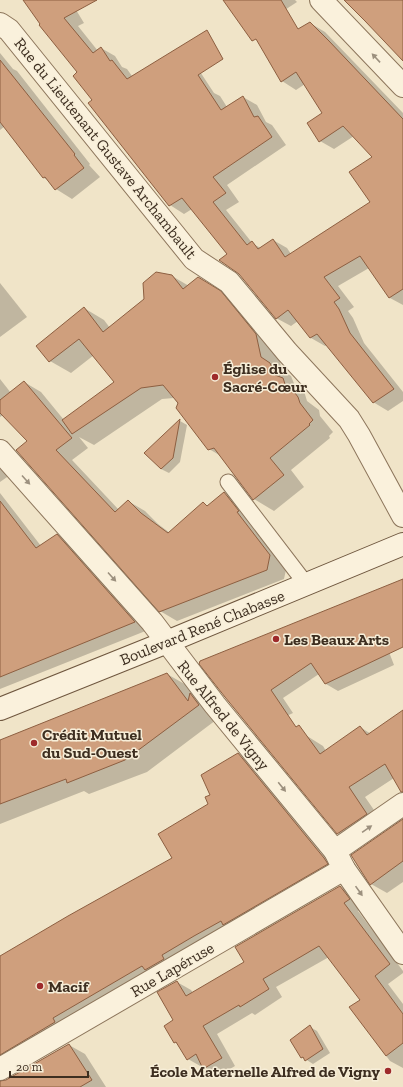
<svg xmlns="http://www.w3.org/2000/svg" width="403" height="1087" font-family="'Zilla Slab',serif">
	<rect width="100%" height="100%" fill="#f0e4c8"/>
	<g fill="#0003">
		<path d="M24,0H70L84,23L78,26L98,51L101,48L115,56L122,67L127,69L132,76L191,58L214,93L220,96L227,107L243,97L257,105L266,122L272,125L286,145L227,185L239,202L226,210L253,244L261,248L273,240L287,248L291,254L371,202L373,157L354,136L334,149L320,141L323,114L305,84L296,90L282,81L310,23L325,32L403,113V305L390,298L369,268L338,286L354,307L348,311L353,318L364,343L403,392V401L388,411L373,402L327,345L325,346L311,338L298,321L291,326L276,318L192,209L184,214L170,205L94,100L78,72Z"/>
		<path d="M225,0H295L297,2L254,30Z"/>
		<path d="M0,53L13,69L17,71L90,164L89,165L100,177L72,199L56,189L49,181L44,178L5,126L0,130Z"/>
		<path d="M172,276L189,286L219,290L241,305L276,347L282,370L291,376L295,386L304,391L307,401L319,410L320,416L333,432L329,436L330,438L291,470L304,487L274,511L254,499L221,456L209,449L174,398L162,399L94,445L79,437L88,448L72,460L119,510L128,501L145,511L158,524L170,533L203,503L208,506L224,493L241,503L287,565L284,579L177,621L160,611L29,441L3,415L0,417V379L11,393L24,382L41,392L64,420L115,382L94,355L71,373L50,361L37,346L84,308L104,320L110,328Z"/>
		<path d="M0,283L27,317L0,337Z"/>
		<path d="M180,421L187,425L180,462L169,473L161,469L146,453Z"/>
		<path d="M0,464L10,475L0,482Z"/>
		<path d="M0,493L41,546L57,535L70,543L148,630L0,689Z"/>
		<path d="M403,580V645L389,652L394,665L338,691L326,684L319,674L283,698L293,713L259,729L201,664Z"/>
		<path d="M167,674L188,686L220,717L147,772L89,794L84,791L0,824V741Z"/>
		<path d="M403,711V792L394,778L365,797L383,823L354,843L338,833L272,752L307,736L323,746L326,751L360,727L371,734Z"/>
		<path d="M238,754L254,763L340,868L5,1072L3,1079L4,1082L69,1045L85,1054L106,1087H0V957L173,858L210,805L211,796Z"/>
		<path d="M403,820V882L387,893L371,884Z"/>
		<path d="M340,887L354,895L363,907L358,911L403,971V973L388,984L403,1004V1068L390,1061L351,1008L361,1000L329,957L276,987L282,997L255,1015L252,1013L217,1034L235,1066L218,1076L203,1066L202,1067L188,1059L179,1045L175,1042L174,1020L177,982L191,990L193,993L246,962Z"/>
		<path d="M310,1027L317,1031L330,1053L313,1064L302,1057Z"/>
	</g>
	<g fill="#cf9f7d" stroke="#8d5f41">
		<path d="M23,0H97L64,18L93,53L101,47L110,61L112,60L127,79L207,30L223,59L198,75L221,110L243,96L254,117L258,116L272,137L213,177L226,193L213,202L247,245L252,241L258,249L273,239L285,257L370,202L349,172L372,157L343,126L319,142L307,123L322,113L296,72L281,82L256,39L252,41L223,0H281L298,29L310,22L329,41L403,119V289L389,298L360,256L324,277L340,298L334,302L339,309L350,333L394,389L373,403L317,334L310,338L288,310L276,319L239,274L219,260L227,254L182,198L169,206L88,103L92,100L73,76L77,72L39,25L40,24Z"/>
		<path d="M344,0H403V61L365,21Z"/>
		<path d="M0,60L75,154L74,155L84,168L55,190L45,177L43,178L0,122Z"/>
		<path d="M156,272L172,275L183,289L198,277L221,291L256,334L261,357L270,363L275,375L283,378L287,390L295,393L298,397L300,403L313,420L309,424L310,425L270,458L284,475L253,500L214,448L208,450L176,408L178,403L163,385L141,388L72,434L62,420L114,382L79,339L49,362L36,346L84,307L103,332L144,299L143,283Z"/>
		<path d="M24,381L72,438L56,450L115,512L128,500L141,513L168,533L203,502L207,506L224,492L239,511L237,512L270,555L267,570L159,612L16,450L27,441L0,413V400Z"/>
		<path d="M180,419L173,458L161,469L144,453Z"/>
		<path d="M0,501L36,548L57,534L135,622L0,677Z"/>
		<path d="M403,579V647L325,684L311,663L271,690L296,727L299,725L320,754L360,726L367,735L403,710V792H401L385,764L349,787L367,814L337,834L225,697L199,664L200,661Z"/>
		<path d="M167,673L188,701L190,693L199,705L125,760L67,783L66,779L0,804V740Z"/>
		<path d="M238,753L324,858L328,864L223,925L221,921L194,936L162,955L164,959L145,970L142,966L53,1018L55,1022L0,1055V956L68,916L172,858L158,834L208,804L205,797L210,795L201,775Z"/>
		<path d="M403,819V861L370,885L351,855Z"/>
		<path d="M340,886L350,899L344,903L390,964L375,976L403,1014V1043L386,1056L349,1007L360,1000L319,946L263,979L269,989L240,1007L239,1005L203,1026L222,1058L203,1069L196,1054L187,1060L176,1042L174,1043L164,1026L173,1020L157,992L177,981L186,996L244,962L235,947Z"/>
		<path d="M310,1025L323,1049L305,1061L303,1057L301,1058L290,1040Z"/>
		<path d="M69,1044L92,1080L80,1087H0V1081L6,1080Z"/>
	</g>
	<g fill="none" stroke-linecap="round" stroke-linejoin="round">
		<g stroke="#8d765c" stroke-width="17">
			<path id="service" d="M228,482L306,584"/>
		</g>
		<g stroke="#8d765c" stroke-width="24">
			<g id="minor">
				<path d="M321,0L403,86"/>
				<path d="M0,24L9,30L194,259L229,282L287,352L349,419L359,435L403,516"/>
				<path d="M0,451L152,622L215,705L335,851L344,869L403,953"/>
				<path d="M335,851L403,804"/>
				<path d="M0,1069L344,869"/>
			</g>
		</g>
		<g stroke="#6f573f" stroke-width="24">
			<path id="secondary" d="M0,709L167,642L403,544"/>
		</g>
		<use href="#service" stroke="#faf1dc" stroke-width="15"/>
		<use href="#minor" stroke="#faf1dc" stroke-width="22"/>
		<use href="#secondary" stroke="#faf1dc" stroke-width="22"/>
	</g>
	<defs><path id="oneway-solid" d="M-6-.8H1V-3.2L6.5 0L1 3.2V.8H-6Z"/></defs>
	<g fill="#9c907e">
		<use href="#oneway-solid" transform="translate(376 58) rotate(-133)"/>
		<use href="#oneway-solid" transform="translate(26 480) rotate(48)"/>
		<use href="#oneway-solid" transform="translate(112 577) rotate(48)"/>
		<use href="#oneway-solid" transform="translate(282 787) rotate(51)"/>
		<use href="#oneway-solid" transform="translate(367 829) rotate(-35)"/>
		<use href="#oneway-solid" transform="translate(359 891) rotate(55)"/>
	</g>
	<g fill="#9e2a2b" stroke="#f7eed8" stroke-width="1.5">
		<circle cx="215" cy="377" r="4"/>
		<circle cx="276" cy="639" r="4"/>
		<circle cx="34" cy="743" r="4"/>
		<circle cx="40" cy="986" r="4"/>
		<circle cx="388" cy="1071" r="4"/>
	</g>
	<g text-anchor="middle" stroke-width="3" stroke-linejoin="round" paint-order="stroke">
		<g font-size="16" fill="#3d2e20" stroke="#f7eed8">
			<text transform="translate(106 148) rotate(51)" y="6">Rue du Lieutenant Gustave Archambault</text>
			<text transform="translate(202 627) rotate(-22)" y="6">Boulevard René Chabasse</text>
			<text transform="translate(224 715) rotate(51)" y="6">Rue Alfred de Vigny</text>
			<text transform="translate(172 969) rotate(-30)" y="6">Rue Lapéruse</text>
		</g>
		<g font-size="16" font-weight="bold" fill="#3d2e20" stroke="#f7eed8" text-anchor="start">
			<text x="223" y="374">Église du<tspan x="223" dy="18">Sacré-Cœur</tspan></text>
			<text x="284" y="645">Les Beaux Arts</text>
			<text x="42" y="740">Crédit Mutuel<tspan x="42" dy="18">du Sud-Ouest</tspan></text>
			<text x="48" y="992">Macif</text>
			<text x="380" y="1077" text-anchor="end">École Maternelle Alfred de Vigny</text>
		</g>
	</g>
	<path d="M10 1071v6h78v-6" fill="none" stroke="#3d2e20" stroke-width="2"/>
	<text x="16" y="1071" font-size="12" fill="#3d2e20" stroke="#f7eed8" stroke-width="3" paint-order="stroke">20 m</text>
</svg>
